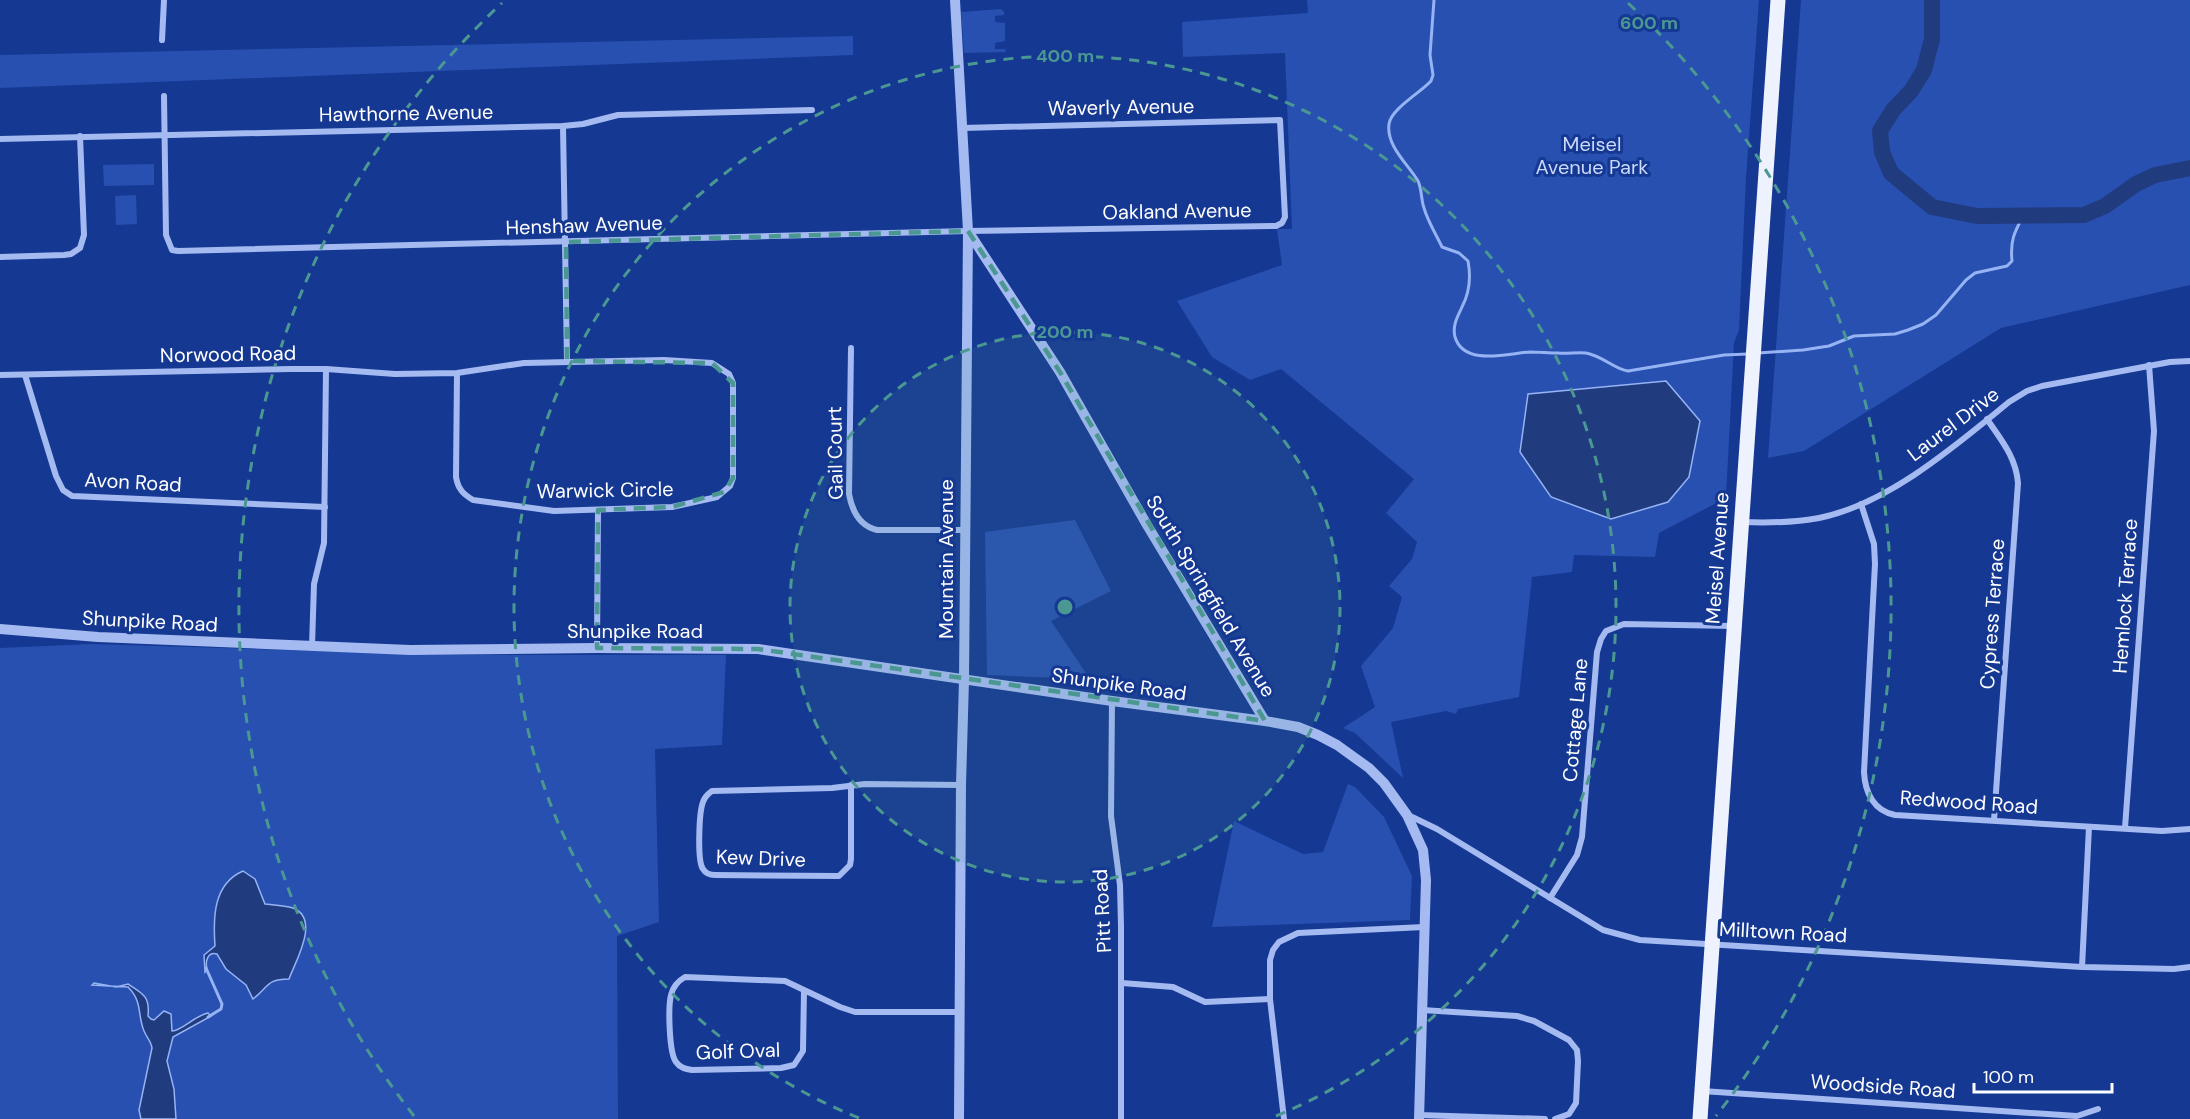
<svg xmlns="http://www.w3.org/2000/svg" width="2190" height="1119" font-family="'DM Sans',sans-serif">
	<rect width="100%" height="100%" fill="#153892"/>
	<g fill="#2750b1">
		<path d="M1307,0H1759L1746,178L1739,330L1734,343L1726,498L1659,533L1655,557L1574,555L1572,572L1532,577L1519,697L1458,709L1456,714L1446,711L1391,722L1403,778L1355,733L1343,728L1375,707L1361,666L1393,628L1402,597L1389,586L1412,559L1417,542L1386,513L1414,479L1281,369L1250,380L1212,357L1177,301L1282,265L1277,229H1292L1285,53L1183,57L1182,22L1308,13Z"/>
		<path d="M1801,0H2190V285L2001,328L1804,451L1768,458Z"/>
		<path d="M1001,9L1004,12V15L995,16V22L1005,23V41L995,43V49H1005L1006,52L964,53L961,12Z"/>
		<path d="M853,36V55L0,88V55Z"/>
		<path d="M154,164V185L104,186L103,165Z"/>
		<path d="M136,195L137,224L116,225L115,196Z"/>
		<path d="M1075,520L1111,591L1051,621L1090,679L987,675L985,532Z"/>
		<path d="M91,644L447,655H726L722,745L655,749L659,922L617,936L618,1119H0V648Z"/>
		<path d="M1348,784L1355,787L1384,817L1412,876L1410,920L1212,927L1234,821L1303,854L1323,852Z"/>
	</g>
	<g fill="#213b7f" stroke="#96b3f4" stroke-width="1.5">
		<path d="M1666,381L1700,421L1689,477L1668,502L1611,519L1551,497L1520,452L1528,394Z"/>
		<path d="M243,871L255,879L265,904C274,905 284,905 293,908C321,919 295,962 289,979C266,979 269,987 253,999L246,985L226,969L217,954C208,951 205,961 207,969L205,972L204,955L215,946C213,918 213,884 243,871Z"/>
		<path d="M94,983L116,987L128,984C144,994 150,997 148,1016L151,1019L154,1020L164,1011L171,1014L172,1031C183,1030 194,1016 208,1013L211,1016L173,1037L167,1061L174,1089L176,1119H141L139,1110L152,1048C151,1041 147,1038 144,1031C137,1014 143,1002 128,987L92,985Z"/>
	</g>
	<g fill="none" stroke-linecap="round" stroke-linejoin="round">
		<g stroke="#96b3f4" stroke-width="3">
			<path d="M1434,0L1430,55L1433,75L1431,81C1420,93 1391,109 1389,124C1386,146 1408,164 1418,181C1422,189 1421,200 1424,208C1428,222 1436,234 1442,247L1459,253L1468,261C1471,277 1470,292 1462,307C1458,316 1452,325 1455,337C1464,367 1509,353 1530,352C1539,352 1549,353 1558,353C1567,354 1577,352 1586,353C1603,356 1614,369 1628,371L1724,355L1748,354"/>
			<path d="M1758,353L1803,350L1829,346L1854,336L1895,334L1908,330L1923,324L1936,315L1966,280L1975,273L2007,266L2012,261C2010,241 2014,233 2023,216"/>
			<path d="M206,968L222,1004L221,1009L208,1017"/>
		</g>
		<path stroke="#213b7f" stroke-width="16" d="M1932,0V39L1924,70L1911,91L1893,110L1880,131L1882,152L1891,173L1932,207L1977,216L2084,215L2105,206L2136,184L2155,175L2190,168"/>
		<g stroke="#a4baf1" stroke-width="6">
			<path d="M162,40L164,0"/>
			<path d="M164,96L166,235L172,250L178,251L968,231L1276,226L1282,223L1285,217L1280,120L963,128"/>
			<path d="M563,126L567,361"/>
			<path d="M0,139L563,126L583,124L618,115L812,110"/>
			<path d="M0,257L64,255L71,254L80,248L84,235L80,136"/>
			<path d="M851,348L849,494C852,511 860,526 877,530H964"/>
			<path d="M0,375L291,369H326L395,374L457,373L524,363L664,360L712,363L729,374L733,383V478L730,486L717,497L672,507L554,511L473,500C463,494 458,489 456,477L457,373"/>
			<path d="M25,375L56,476L63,490L72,496L325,507"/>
			<path d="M1987,419C2001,440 2016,457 2018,483L1994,820"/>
			<path d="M1861,504L1874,544L1875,564L1864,772C1865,793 1874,811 1895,815L2162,831L2190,829"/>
			<path d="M1741,522C1767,523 1793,523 1819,518C1888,504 1955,446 2009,402L2027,391L2042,386L2170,362L2190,361"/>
			<path d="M312,646L314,584L324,543L326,369"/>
			<path d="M597,648L598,510"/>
			<path d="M1112,701L1111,816L1120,885L1121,926V1119"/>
			<path d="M851,785V859L850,865L839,876L715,875C710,875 706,874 703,869C697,861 699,812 703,802C705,796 708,794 712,791L832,788L865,784L961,785"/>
			<path d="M1408,815L1437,829L1603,930L1640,940L2082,967L2174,969L2190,967"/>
			<path d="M2125,828L2154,431L2149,365"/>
			<path d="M1550,898L1577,855L1582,837L1597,652L1601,639L1606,631L1624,624L1733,626"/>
			<path d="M2082,967L2089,827"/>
			<path d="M1122,983L1173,987L1205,1002L1270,999"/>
			<path d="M804,990L803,1051L794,1065L781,1068L692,1070C686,1069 680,1068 676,1062C669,1053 668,1007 671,995C673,986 678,981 685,977L785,981L840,1007L855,1012H960"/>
			<path d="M1422,1010L1517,1016L1534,1021L1569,1040L1577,1050L1578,1061L1576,1103L1569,1114L1555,1119"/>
			<path d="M1702,1091L2077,1116L2098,1109"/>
			<path d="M1419,1115L1545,1119"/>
			<path d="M1284,1119L1270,999V960L1273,950L1279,942L1298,933L1424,927"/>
		</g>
		<g stroke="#a4baf1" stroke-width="10">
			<path d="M955,0L968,231L964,680L961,785L959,1119"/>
			<path d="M968,231L1060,372L1147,525L1265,721"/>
			<path d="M0,629L98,637L410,650L597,648L758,649L1112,701L1265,721L1298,727L1318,735L1337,745L1369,768L1384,783L1407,815L1423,850L1426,880L1419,1119"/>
		</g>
		<path stroke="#eef2ff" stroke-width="15" d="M1700,1119L1778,0"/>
	</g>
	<path fill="none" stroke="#4b9892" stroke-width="4.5" stroke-dasharray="12 8" stroke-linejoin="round" d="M968,231L1060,372L1265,721L758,649L597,648L598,510L672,507L724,492L733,478V383L712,363L567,361L566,242Z"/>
	<circle cx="1065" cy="607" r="275" fill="#4b9892" fill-opacity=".12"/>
	<g fill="none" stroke="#4b9892" stroke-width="3" stroke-dasharray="10 8">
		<circle cx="1065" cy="607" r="275"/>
		<path d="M859 1118A551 551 0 1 1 1271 1118"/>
		<path d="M414 1116A826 826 0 0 1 502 3M1628 3A826 826 0 0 1 1716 1116"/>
	</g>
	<g text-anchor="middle" stroke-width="6" stroke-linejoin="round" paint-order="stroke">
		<g font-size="20" fill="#fff" stroke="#153892">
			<text transform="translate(1121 107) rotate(-1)" y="7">Waverly Avenue</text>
			<text transform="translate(406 113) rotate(-1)" y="7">Hawthorne Avenue</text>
			<text transform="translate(1177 211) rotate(-1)" y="7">Oakland Avenue</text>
			<text transform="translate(584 225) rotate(-2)" y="7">Henshaw Avenue</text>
			<text transform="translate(228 354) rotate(-1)" y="7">Norwood Road</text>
			<text transform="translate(1953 424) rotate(-37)" y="7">Laurel Drive</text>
			<text transform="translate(835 453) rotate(-91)" y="7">Gail Court</text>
			<text transform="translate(133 482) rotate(3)" y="7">Avon Road</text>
			<text transform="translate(605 490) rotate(-1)" y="7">Warwick Circle</text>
			<text transform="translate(1717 558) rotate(-86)" y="7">Meisel Avenue</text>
			<text transform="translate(946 559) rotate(-90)" y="7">Mountain Avenue</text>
			<text transform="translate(1211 596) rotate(59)" y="7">South Springfield Avenue</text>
			<text transform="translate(2125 596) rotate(-86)" y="7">Hemlock Terrace</text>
			<text transform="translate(1992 614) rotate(-86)" y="7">Cypress Terrace</text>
			<text transform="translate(150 621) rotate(3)" y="7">Shunpike Road</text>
			<text x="635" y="638">Shunpike Road</text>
			<text transform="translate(1119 684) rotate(8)" y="7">Shunpike Road</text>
			<text transform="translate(1575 720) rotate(-85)" y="7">Cottage Lane</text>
			<text transform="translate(1969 802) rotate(4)" y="7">Redwood Road</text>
			<text transform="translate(761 858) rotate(2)" y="7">Kew Drive</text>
			<text transform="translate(1102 911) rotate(-93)" y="7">Pitt Road</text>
			<text transform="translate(1783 932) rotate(3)" y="7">Milltown Road</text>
			<text transform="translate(738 1051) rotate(-2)" y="7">Golf Oval</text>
			<text transform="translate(1883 1086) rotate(4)" y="7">Woodside Road</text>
		</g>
		<g font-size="20" fill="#cbd9fc" stroke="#153892">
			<text x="1592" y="151">Meisel<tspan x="1592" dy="23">Avenue Park</tspan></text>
		</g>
	</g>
	<circle cx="1065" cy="607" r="9" fill="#4b9892" stroke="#153892" stroke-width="3"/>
	<g font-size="18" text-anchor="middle" font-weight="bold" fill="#4b9892" stroke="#153892" stroke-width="6" stroke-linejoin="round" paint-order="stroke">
		<text x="1649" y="29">600 m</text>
		<text x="1065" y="62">400 m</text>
		<text x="1065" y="338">200 m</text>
	</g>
	<path d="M1974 1083v9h138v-9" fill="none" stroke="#ffffff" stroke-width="3"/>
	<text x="1983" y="1083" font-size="18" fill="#ffffff" stroke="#153892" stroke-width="4.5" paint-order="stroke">100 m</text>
</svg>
